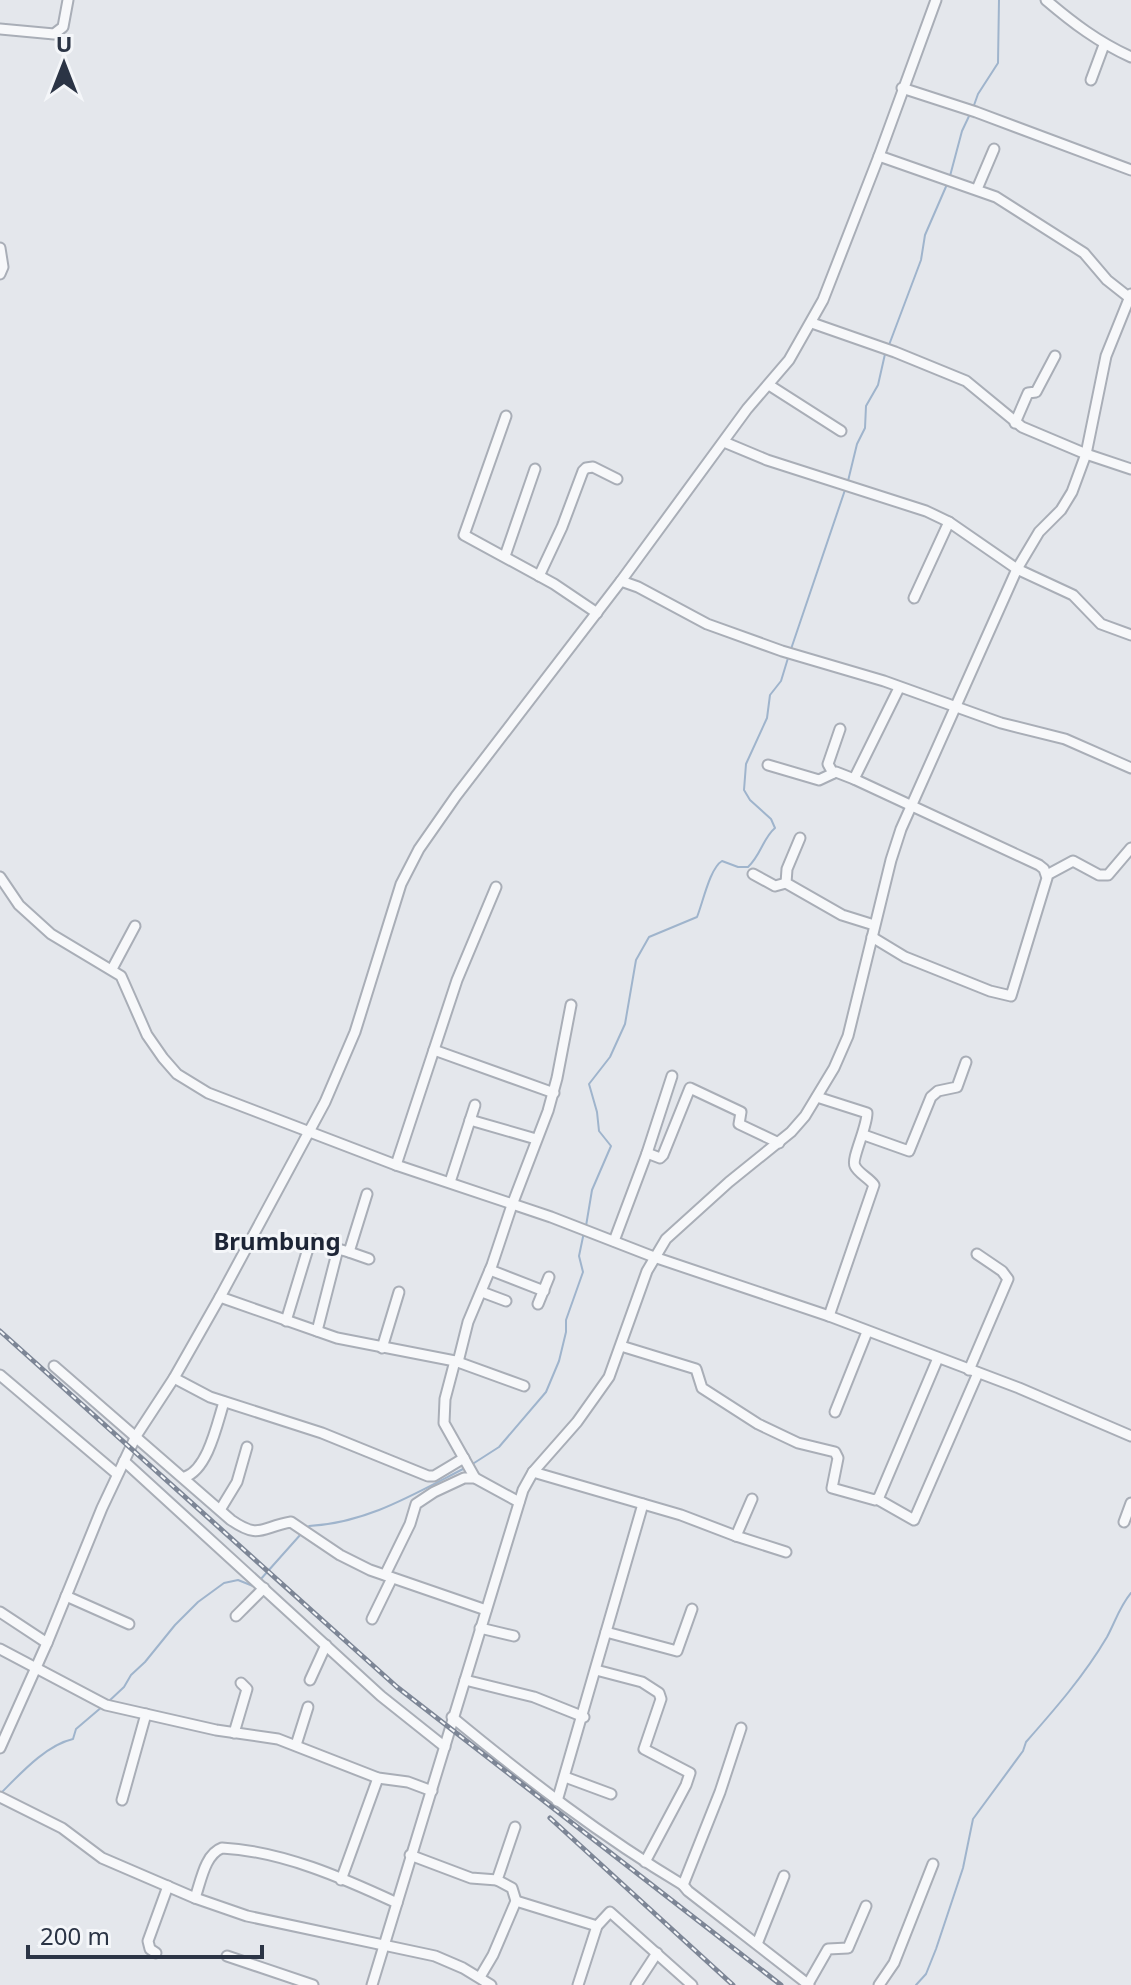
<svg xmlns="http://www.w3.org/2000/svg" width="1131" height="1985" font-family="'Noto Sans',sans-serif">
	<rect width="100%" height="100%" fill="#e4e7ec"/>
	<g fill="none" stroke-linecap="round" stroke-linejoin="round">
		<g stroke="#9fb4cc" stroke-width="2">
			<path d="M973,108L978,94L998,63L999,0"/>
			<path d="M950,176L962,131L970,114"/>
			<path d="M889,345L921,260L925,235L948,182"/>
			<path d="M848,481L857,444L865,428L866,406L878,385L885,354"/>
			<path d="M790,652L846,487"/>
			<path d="M586,1226L592,1190L611,1146L599,1131L597,1112L589,1084L610,1057L625,1024L636,960L649,937L697,917C703,902 710,868 722,861L738,867H748C761,855 763,838 775,828L771,819L750,800L744,790L746,764L767,718L770,695L781,681L788,658"/>
			<path d="M471,1465L499,1447L546,1392L559,1361L566,1332V1320L583,1272L579,1256L584,1232"/>
			<path d="M306,1530L309,1526C367,1523 414,1494 465,1468"/>
			<path d="M260,1580L301,1534"/>
			<path d="M108,1702L124,1687L131,1675L145,1662L175,1625L198,1602L224,1583L238,1580L253,1586L256,1584"/>
			<path d="M1,1793C20,1774 46,1745 73,1739L76,1729L103,1706"/>
			<path d="M916,1985L926,1974L936,1949L963,1868L973,1819L1023,1751L1026,1742C1055,1709 1084,1676 1107,1637C1115,1622 1120,1606 1131,1593"/>
		</g>
		<g stroke="#a9aeb7" stroke-width="13">
			<g id="minor">
				<path d="M1046,0C1073,23 1098,42 1131,57"/>
				<path d="M0,29L54,34L63,27L68,0"/>
				<path d="M1091,80L1104,45"/>
				<path d="M902,88L976,112L1131,170"/>
				<path d="M879,156L996,197L1084,253L1107,280L1131,299"/>
				<path d="M977,189L994,149"/>
				<path d="M0,248L3,267L0,274"/>
				<path d="M812,323L895,352L966,381L1022,427L1086,454L1131,469"/>
				<path d="M769,385L841,431"/>
				<path d="M506,416L464,535L554,584L597,613"/>
				<path d="M1015,423L1028,393L1036,392L1055,356"/>
				<path d="M724,442L767,460L926,511L949,522L1017,569L1073,595L1101,624L1131,635"/>
				<path d="M505,556L535,469"/>
				<path d="M539,576L562,527L583,471L586,468L593,467L617,479"/>
				<path d="M621,581L638,587L707,624L782,651L884,681L1001,723L1065,739L1131,768"/>
				<path d="M914,598L949,522"/>
				<path d="M768,765L819,780L836,772L854,779"/>
				<path d="M833,773L828,764L840,729"/>
				<path d="M800,838L787,869L786,883L842,915L874,925"/>
				<path d="M753,874L775,886L786,883"/>
				<path d="M1047,875L1073,861L1099,875H1108L1131,848"/>
				<path d="M0,877L19,905L51,934L121,976L147,1035L163,1058L177,1074L208,1093L396,1165L551,1217L654,1257L829,1316L1019,1388L1131,1436"/>
				<path d="M872,937L905,957L990,991L1011,996L1047,878L1044,869L1039,865L854,779L899,688"/>
				<path d="M112,969L135,926"/>
				<path d="M434,1050L554,1093"/>
				<path d="M817,1097L867,1113C867,1128 851,1159 855,1166C858,1173 869,1178 874,1185L829,1316"/>
				<path d="M470,1120L536,1139"/>
				<path d="M864,1135L909,1151L931,1097L938,1091L957,1087L966,1062"/>
				<path d="M647,1153L660,1158L663,1155L690,1088L741,1112L739,1124L779,1143"/>
				<path d="M396,1165L457,980L496,887"/>
				<path d="M450,1182L475,1105"/>
				<path d="M614,1241L647,1153L672,1076"/>
				<path d="M349,1252L369,1259"/>
				<path d="M490,1270L544,1291"/>
				<path d="M482,1292L506,1301"/>
				<path d="M220,1297L337,1338L455,1361L524,1386"/>
				<path d="M538,1304L549,1277"/>
				<path d="M286,1321L310,1242L315,1240L338,1249"/>
				<path d="M317,1331L338,1249L349,1252L367,1194"/>
				<path d="M621,1346L696,1369L702,1388L758,1424L798,1443L835,1452L838,1458L832,1488L875,1500L879,1497L938,1358"/>
				<path d="M382,1348L399,1292"/>
				<path d="M455,1361L445,1399L444,1423L475,1478"/>
				<path d="M458,1362L468,1322L492,1265L512,1205L548,1111L557,1078L571,1005"/>
				<path d="M54,1366L231,1520C260,1540 261,1527 291,1522L340,1555L370,1570L486,1610"/>
				<path d="M969,1370L1008,1279L1002,1271L977,1254"/>
				<path d="M0,1375L117,1474"/>
				<path d="M174,1378L210,1397L322,1433L428,1476H434L464,1458"/>
				<path d="M835,1412L867,1332"/>
				<path d="M124,1461L381,1696L445,1747"/>
				<path d="M533,1472L681,1515L736,1536L786,1552"/>
				<path d="M185,1477C208,1469 217,1424 224,1402"/>
				<path d="M877,1499L914,1520L978,1373"/>
				<path d="M220,1510L237,1482L247,1447"/>
				<path d="M1124,1522L1131,1503"/>
				<path d="M736,1536L752,1499"/>
				<path d="M385,1575L410,1524L416,1504L434,1492L464,1478H475L519,1502"/>
				<path d="M66,1596L129,1624"/>
				<path d="M0,1612L47,1643"/>
				<path d="M236,1616L264,1588"/>
				<path d="M372,1619L392,1578"/>
				<path d="M480,1628L514,1636"/>
				<path d="M606,1632L677,1651L692,1609"/>
				<path d="M0,1649L106,1705L216,1730L278,1739L378,1778L408,1782L432,1791"/>
				<path d="M596,1670L642,1682L659,1693L661,1699L644,1749L690,1773L686,1785L645,1862"/>
				<path d="M310,1680L326,1645"/>
				<path d="M465,1680L534,1697L584,1717"/>
				<path d="M452,1717C526,1778 601,1836 683,1885L688,1891L809,1985"/>
				<path d="M234,1733L247,1689L241,1683"/>
				<path d="M296,1745L308,1707"/>
				<path d="M0,1748L47,1643L102,1508L136,1436L174,1378L220,1297L325,1102L355,1032L401,884L419,849L456,796L621,581L747,409L789,360L823,300L879,156L936,0"/>
				<path d="M565,1777L611,1794"/>
				<path d="M0,1797L62,1828L102,1858L195,1898L247,1916L435,1956L463,1968L491,1985"/>
				<path d="M122,1800L146,1714"/>
				<path d="M557,1801L643,1504"/>
				<path d="M515,1827L497,1880L512,1888L516,1901"/>
				<path d="M410,1855L471,1878L497,1880"/>
				<path d="M341,1880L378,1778"/>
				<path d="M683,1885L720,1792L741,1728"/>
				<path d="M195,1898C201,1881 205,1854 222,1848C282,1851 343,1878 397,1903"/>
				<path d="M757,1944L784,1876"/>
				<path d="M156,1953L150,1949L148,1941L168,1886"/>
				<path d="M227,1956L313,1985"/>
				<path d="M480,1977L493,1955L516,1901L597,1926"/>
				<path d="M808,1984L828,1949L848,1948L866,1906"/>
				<path d="M372,1985L523,1490L533,1472L577,1422L609,1377L647,1271L666,1239L729,1182L791,1132L805,1116L834,1068L848,1036L891,860L901,829L1017,569L1039,532L1061,510L1072,492L1086,454L1106,356L1131,294"/>
				<path d="M578,1985L597,1926L610,1912L692,1985"/>
				<path d="M636,1985L657,1953"/>
				<path d="M879,1985L894,1963L933,1864"/>
			</g>
		</g>
		<use href="#minor" stroke="#f7f8fa" stroke-width="9"/>
		<g stroke="#7d8696" stroke-width="5">
			<g id="rail">
				<path d="M0,1331L397,1687L781,1985"/>
				<path d="M550,1818L733,1985"/>
			</g>
		</g>
		<use href="#rail" stroke="#f4f6f9" stroke-width="2" stroke-dasharray="6" stroke-linecap="butt"/>
	</g>
	<g text-anchor="middle" stroke-width="6" stroke-linejoin="round" paint-order="stroke">
		<g font-size="24" font-weight="bold" fill="#1d2536" stroke="#f4f6f9">
			<text x="277" y="1250">Brumbung</text>
		</g>
	</g>
	<g transform="translate(64 64)" stroke="#f4f6f9" stroke-width="6" paint-order="stroke">
	<path d="M0-6L14 30L0 20L-14 30Z" fill="#2b3445"/>
	<text y="-12" font-size="22" font-weight="bold" text-anchor="middle" fill="#2b3445">U</text>
	</g>
	<path d="M28 1945v12h234v-12" fill="none" stroke="#2b3445" stroke-width="4"/>
	<text x="40" y="1945" font-size="24" fill="#2b3445" stroke="#f4f6f9" stroke-width="6" paint-order="stroke">200 m</text>
</svg>
